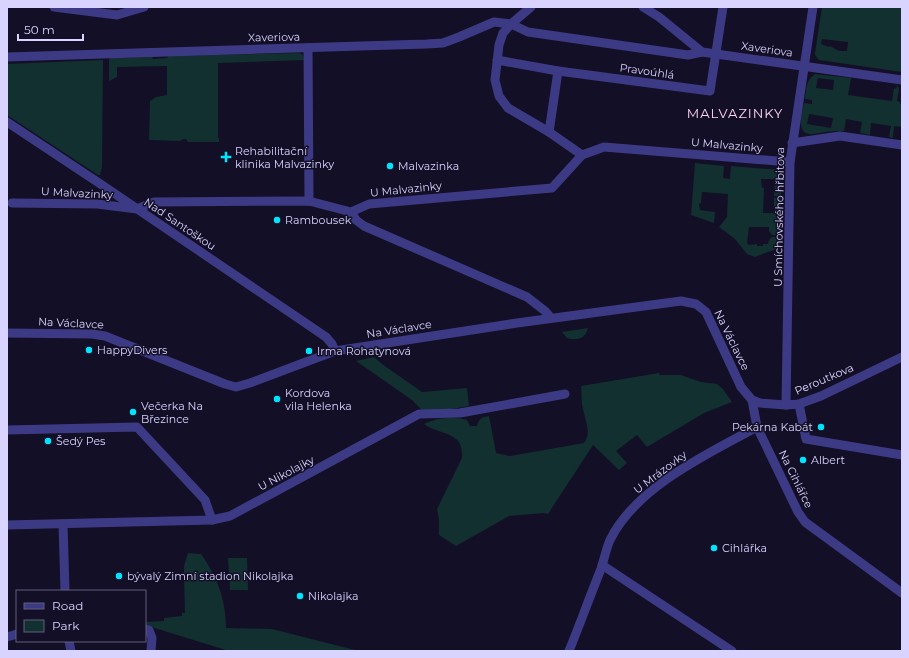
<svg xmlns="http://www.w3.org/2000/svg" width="909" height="658" font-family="Montserrat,sans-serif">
	<rect width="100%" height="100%" fill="#130f26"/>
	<g fill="#12302f" fill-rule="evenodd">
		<path d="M822,7H902V72L819,60L815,55V53ZM822,39L848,42L847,51H839L830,46L829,47L821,44Z"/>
		<path d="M300,53L303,55L304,60L218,63V138H219V142H188L186,139H183L180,141L149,140L150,101L156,97L167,95V66L117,67V77L109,81V59L111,58L152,57L153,59L167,58L169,56Z"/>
		<path d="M103,60L102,167L100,175H98L7,115V64Z"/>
		<path d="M815,74L851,78L848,95L892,101L894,88L896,89L897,85L899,89L897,101L900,102V104H902V102V127L894,126L893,138L889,137L891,126L871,123L870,135L860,133L862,122L846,119L844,131C838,131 831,131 825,132C817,133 803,139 801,125C800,118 803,110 804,103L812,104V100L805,99C806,89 806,80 815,74ZM818,78L834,80L833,90L816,88ZM809,114L833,118L831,128L807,124Z"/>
		<path d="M695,163L724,166L723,178L730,179L731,166L781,170V196H774L775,179H761L762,188H764L763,213H774V198H781V235H772L769,231V227H749L747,243L749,245L757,244V246H763V244H768L769,240L772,237H781V247L755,257L747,254L735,239L719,227L727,217L728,194L702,192L701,203L699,204L700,210L715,212L714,223L691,215Z"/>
		<path d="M588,328C585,339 577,341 567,338L562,332Z"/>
		<path d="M374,357L382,364L422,392L467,388L469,406L439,411L422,410L412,400L356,361Z"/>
		<path d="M659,373L660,375H681L701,382L717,384L723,389L732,402L704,413L647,447L637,435L616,451L627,463L619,470L593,445L548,514L543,513L509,516L456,546L439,535V520L437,509L462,458C464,430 440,436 424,424C438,417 453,416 467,420L470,426H477C479,419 481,417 489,416L496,453L510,456L584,443C592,433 585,420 583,409C581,402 582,394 581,386Z"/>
		<path d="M188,553L201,554C217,577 226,599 226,628L272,629L359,651H229L145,625V622L164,621V618L182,616V613H185L184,577H190V575H184V566Z"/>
		<path d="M247,558L248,590H230L228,558Z"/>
	</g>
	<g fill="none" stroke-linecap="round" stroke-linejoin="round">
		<g stroke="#3d3a85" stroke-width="9">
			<path d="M54,7L117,15L144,7"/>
			<path d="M643,7L659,17L702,52L902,80"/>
			<path d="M308,48L309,201"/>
			<path d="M7,57L427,44L443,43L459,37L494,22L511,24L531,7"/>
			<path d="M497,60L558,71L710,91L723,7"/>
			<path d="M7,122L102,185L326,337L332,344L335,351"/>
			<path d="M549,132L558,71"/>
			<path d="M792,143L840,136L902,145"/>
			<path d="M582,155L549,132L508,108L499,96L495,80L499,45L503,33L511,24L528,32L688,55L702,52"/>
			<path d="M12,203L97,204L137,209L154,202L309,201L351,212L369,204L552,188L582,155L604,147L790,162"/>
			<path d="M351,212L356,220L364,226L527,297L545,311L551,318"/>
			<path d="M7,333L92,334L105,336L225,384L236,387L250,383L335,351L517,323L681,301L696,304L706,312L741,387L752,400L760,403L786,405L799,404L821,396L902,357"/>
			<path d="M752,400L757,427L798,512L805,522L902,593"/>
			<path d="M799,404L806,439L902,455"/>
			<path d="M786,405L790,162L813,7"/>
			<path d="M7,430L137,427L205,500L212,520"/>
			<path d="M63,524L65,591"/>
			<path d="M7,525L212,520L230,516L419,414L460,413L565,394"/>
			<path d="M602,565L732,651"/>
			<path d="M145,629L149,630L152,638L151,651"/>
			<path d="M7,637L17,634"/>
			<path d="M69,641L71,651"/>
			<path d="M569,651C580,624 590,596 601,569C604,560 606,549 610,540C636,487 707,454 757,427"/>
		</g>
	</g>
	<g fill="#00e5ff" stroke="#130f26" stroke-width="1.5">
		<path d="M224 151h4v4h4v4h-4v4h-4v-4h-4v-4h4z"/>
		<circle cx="390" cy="166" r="4"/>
		<circle cx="277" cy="220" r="4"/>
		<circle cx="89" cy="350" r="4"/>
		<circle cx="309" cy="351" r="4"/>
		<circle cx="277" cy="399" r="4"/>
		<circle cx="133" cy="412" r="4"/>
		<circle cx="821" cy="427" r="4"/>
		<circle cx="48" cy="441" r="4"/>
		<circle cx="803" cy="460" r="4"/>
		<circle cx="714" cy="548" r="4"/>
		<circle cx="119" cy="576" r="4"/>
		<circle cx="300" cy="596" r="4"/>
	</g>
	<g text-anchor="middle" stroke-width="3" stroke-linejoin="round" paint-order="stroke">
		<g font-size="11" fill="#d9d4ff" stroke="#130f26">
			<text transform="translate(274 37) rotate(-1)" y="4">Xaveriova</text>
			<text transform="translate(767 49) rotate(8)" y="4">Xaveriova</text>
			<text transform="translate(647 71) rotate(8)" y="4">Pravoúhlá</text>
			<text transform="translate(727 145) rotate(5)" y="4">U Malvazinky</text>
			<text transform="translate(406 189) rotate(-6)" y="4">U Malvazinky</text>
			<text transform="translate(77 193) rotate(3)" y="4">U Malvazinky</text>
			<text transform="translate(779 217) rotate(-89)" y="4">U Smíchovského hřbitova</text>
			<text transform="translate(180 224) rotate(34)" y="4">Nad Santoškou</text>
			<text transform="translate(71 323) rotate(3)" y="4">Na Václavce</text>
			<text transform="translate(399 329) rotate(-9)" y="4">Na Václavce</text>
			<text transform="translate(732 340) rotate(64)" y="4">Na Václavce</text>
			<text transform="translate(824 379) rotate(-23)" y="4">Peroutkova</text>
			<text transform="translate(660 472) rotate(-37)" y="4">U Mrázovky</text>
			<text transform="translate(286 473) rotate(-28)" y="4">U Nikolajky</text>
			<text transform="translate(796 479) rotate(64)" y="4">Na Cihlářce</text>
		</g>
		<g font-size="11" fill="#d9d4ff" stroke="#130f26" text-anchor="start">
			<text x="235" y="155">Rehabilitační<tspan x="235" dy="13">klinika Malvazinky</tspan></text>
			<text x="398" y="170">Malvazinka</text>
			<text x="285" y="224">Rambousek</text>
			<text x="97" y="354">HappyDivers</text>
			<text x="317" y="355">Irma Rohatynová</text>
			<text x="285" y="397">Kordova<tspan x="285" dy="13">vila Helenka</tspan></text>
			<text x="141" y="410">Večerka Na<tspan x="141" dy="13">Březince</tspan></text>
			<text x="813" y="431" text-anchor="end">Pekárna Kabát</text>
			<text x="56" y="445">Šedý Pes</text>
			<text x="811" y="464">Albert</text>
			<text x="722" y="552">Cihlářka</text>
			<text x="127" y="580">bývalý Zimní stadion Nikolajka</text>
			<text x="308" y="600">Nikolajka</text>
		</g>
		<g font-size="13" letter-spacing="1" fill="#ffd6f0" stroke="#130f26">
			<text x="735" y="118">MALVAZINKY</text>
		</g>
	</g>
	<rect width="909" height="658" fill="none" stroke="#d9d4ff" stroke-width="16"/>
	<rect x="16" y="590" width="130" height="52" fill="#130f26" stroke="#625e7d"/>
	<rect x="24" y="603" width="20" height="6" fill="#3d3a85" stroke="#625e7d"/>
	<text x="52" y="610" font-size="12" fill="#d9d4ff">Road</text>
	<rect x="24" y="620" width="20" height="12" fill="#12302f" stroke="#625e7d"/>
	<text x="52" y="630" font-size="12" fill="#d9d4ff">Park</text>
	<path d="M18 34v6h65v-6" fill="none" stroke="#d9d4ff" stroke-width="2"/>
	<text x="24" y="34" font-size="12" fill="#d9d4ff" stroke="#130f26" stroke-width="3" paint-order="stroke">50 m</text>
</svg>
